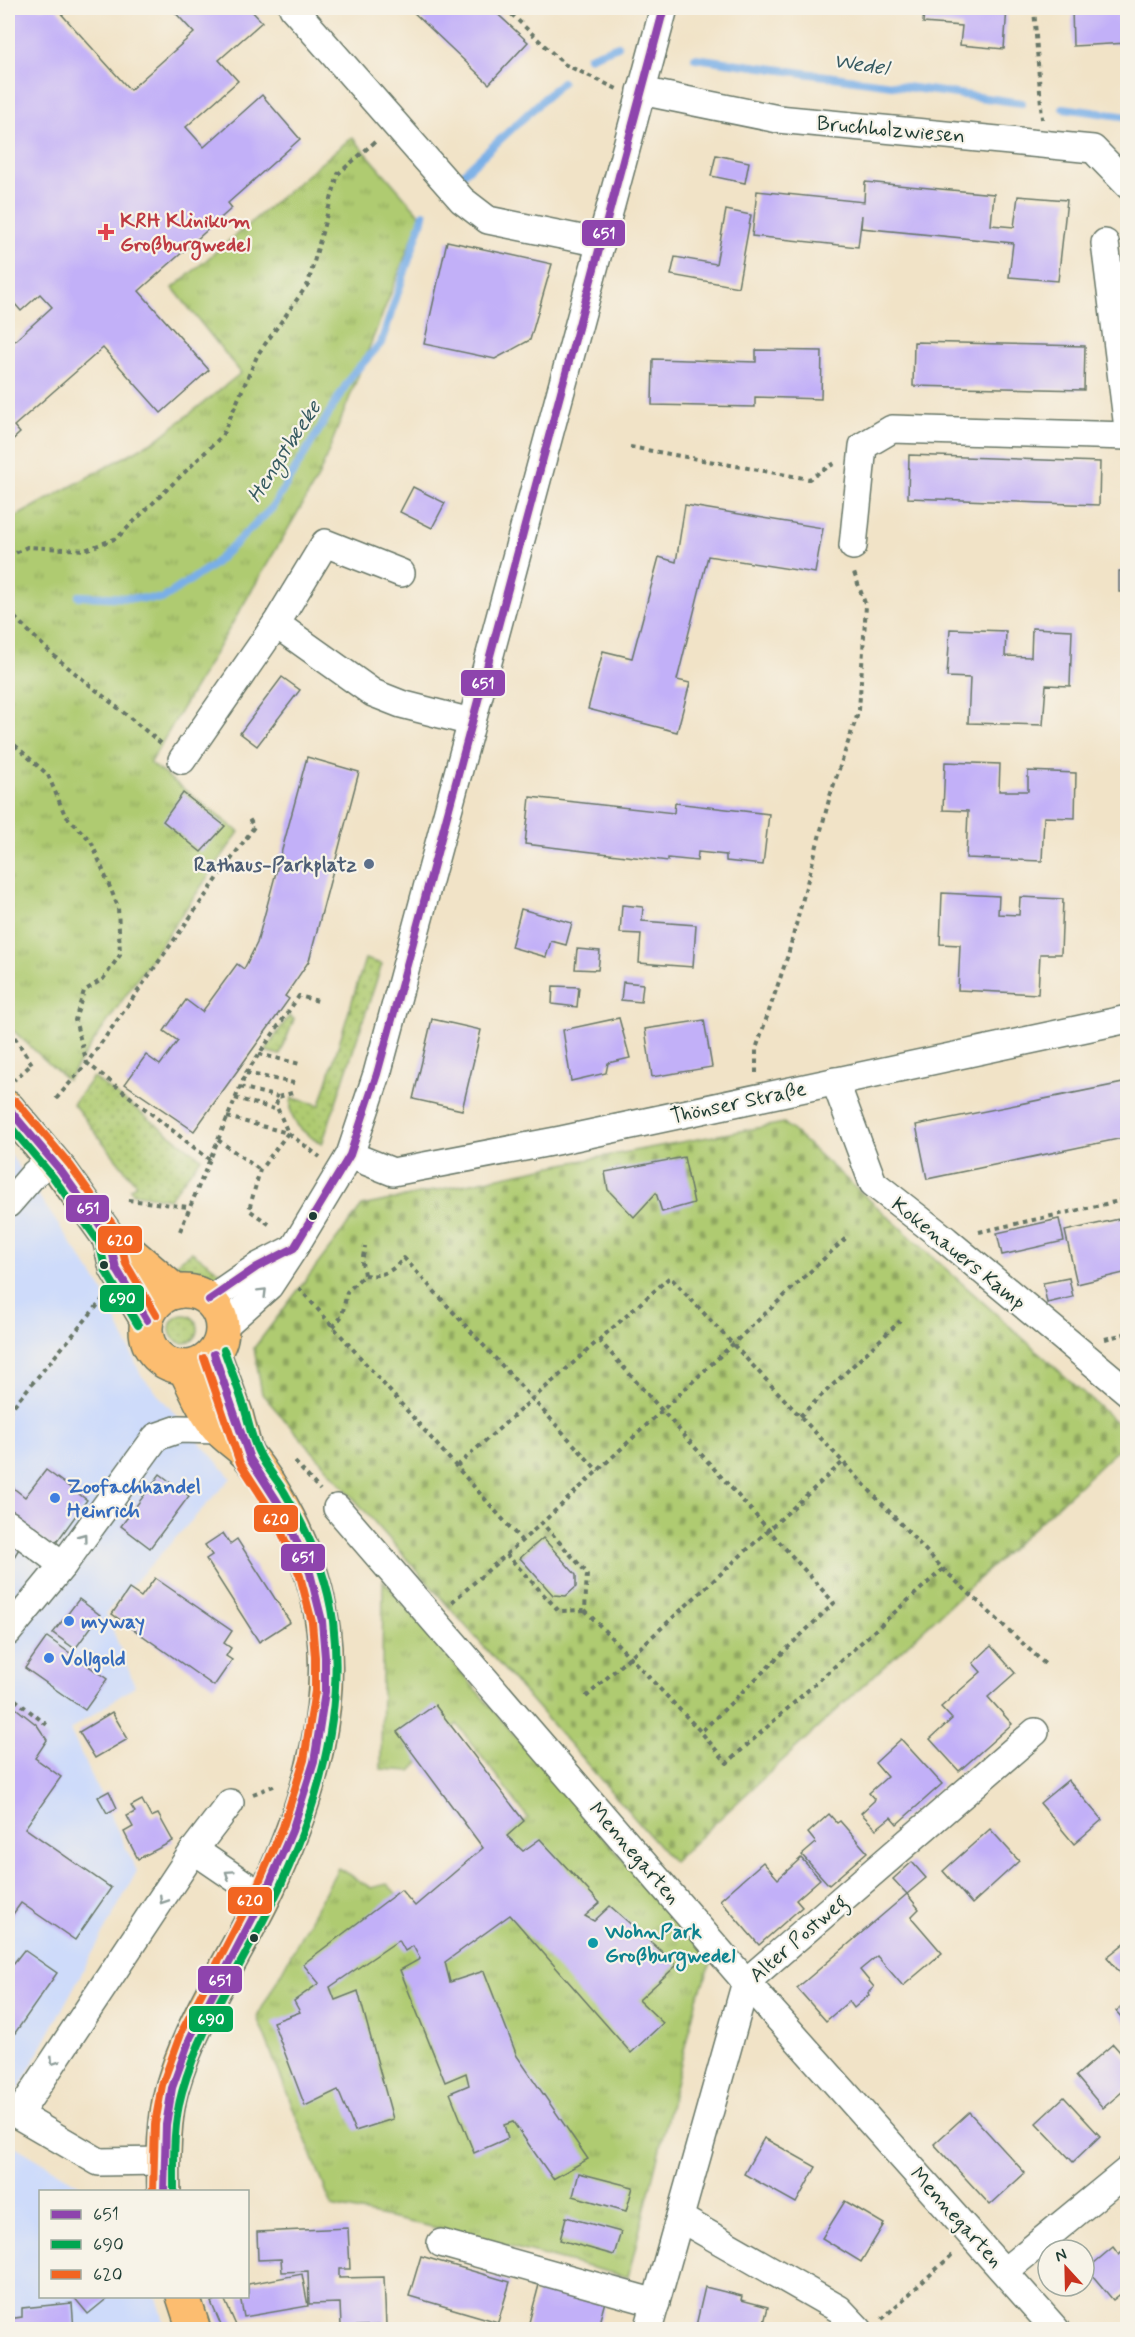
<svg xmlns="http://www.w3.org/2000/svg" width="1135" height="2337" font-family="Mynerve,sans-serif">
	<defs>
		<pattern id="grass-dots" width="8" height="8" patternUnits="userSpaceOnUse" patternTransform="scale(1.5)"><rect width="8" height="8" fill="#afcb71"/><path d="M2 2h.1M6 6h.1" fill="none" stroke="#8ea65e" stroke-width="1.8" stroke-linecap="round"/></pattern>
		<pattern id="cemetery-stones" width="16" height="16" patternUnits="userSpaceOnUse" patternTransform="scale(1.5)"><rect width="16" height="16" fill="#afcb71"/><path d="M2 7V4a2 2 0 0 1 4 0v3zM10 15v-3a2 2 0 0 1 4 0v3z" fill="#8ea65e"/></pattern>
		<pattern id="park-tufts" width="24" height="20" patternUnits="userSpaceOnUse" patternTransform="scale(1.5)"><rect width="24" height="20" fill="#afcb71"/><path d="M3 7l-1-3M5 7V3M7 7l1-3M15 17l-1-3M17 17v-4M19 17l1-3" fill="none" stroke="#8ea65e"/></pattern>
	</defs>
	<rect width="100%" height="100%" fill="#f7f3e8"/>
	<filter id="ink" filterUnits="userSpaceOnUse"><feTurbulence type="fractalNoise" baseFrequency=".0167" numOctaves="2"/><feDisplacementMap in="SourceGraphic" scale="12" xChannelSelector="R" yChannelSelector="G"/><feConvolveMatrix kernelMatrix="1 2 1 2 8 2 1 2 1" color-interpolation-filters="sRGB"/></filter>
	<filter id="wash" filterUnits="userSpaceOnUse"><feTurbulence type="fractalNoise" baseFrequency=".008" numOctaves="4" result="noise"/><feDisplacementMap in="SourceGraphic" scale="24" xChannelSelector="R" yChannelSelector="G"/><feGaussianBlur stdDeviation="1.35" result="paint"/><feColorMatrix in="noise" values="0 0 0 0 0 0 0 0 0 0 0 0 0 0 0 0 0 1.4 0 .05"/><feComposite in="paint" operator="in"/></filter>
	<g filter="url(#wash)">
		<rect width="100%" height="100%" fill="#f1e3c7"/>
		<g fill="#cedbfa">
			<path d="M8,1151L101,1287L141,1375L231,1478L106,1613L135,1686L70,1730L137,1871L8,2109Z"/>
			<path d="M8,2142L90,2191L40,2192V2296L157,2297L166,2329H8Z"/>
		</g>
		<g fill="url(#grass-dots)" stroke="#678452" stroke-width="1.5">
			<path d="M365,959L382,964L322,1144C303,1133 286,1121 292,1098L320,1105Z"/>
			<path d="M289,1016L294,1019L280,1055L265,1051Z"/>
			<path d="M93,1077L201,1158L169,1199L133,1193L130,1189L136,1184L73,1104Z"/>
			<path d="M192,1252L223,1274C203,1281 184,1279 165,1271Z"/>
			<circle cx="184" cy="1329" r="14"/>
		</g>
		<path fill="url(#cemetery-stones)" stroke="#678452" stroke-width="1.5" d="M784,1123L1127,1432V1441L673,1862L262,1394L254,1348L362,1206L547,1167Z"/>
		<g fill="url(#park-tufts)" stroke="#678452" stroke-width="1.5">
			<path d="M352,137L421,216L318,478L150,763L239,832L67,1080L8,1026V521L159,438L241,373L173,288Z"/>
			<path d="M383,1580L522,1744L712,1962L697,1998L628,2277L428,2226L332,2206L257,2017L338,1868L371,1888L387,1884L415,1912L528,1818L457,1724L411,1771L381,1769Z"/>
		</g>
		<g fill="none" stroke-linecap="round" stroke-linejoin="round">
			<g stroke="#79afe7" stroke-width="8">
				<path d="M589,57L618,46"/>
				<path d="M695,58L1022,103"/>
				<path d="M1063,108L1128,117"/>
				<path d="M463,174L562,82"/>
				<path d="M79,596L162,599L213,565L272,508L352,375L381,343L424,214"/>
			</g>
		</g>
		<g id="blocks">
			<g fill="#c2b0f8">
				<path d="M8,8H56L130,90L194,33L171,8H249L262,22L219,60L238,81L186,127L204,147L262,95L300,139L228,203L232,208L139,291L209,370L161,413L103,348L14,426L20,433L8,444V347L52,307L40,294L21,311L8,296V266L12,262L8,257Z"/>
				<path d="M409,8H491L528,42L489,84Z"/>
				<path d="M924,8H1007L1004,49L960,45L962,26L923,23Z"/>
				<path d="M1072,8H1128V43L1073,46Z"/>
				<path d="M716,155L749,162L745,183L711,176Z"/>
				<path d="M865,182L994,194L991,225L1014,227L1018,196L1067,200L1058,281L1009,277L1013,243L861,228L862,215L858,247L752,236L757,191L864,202Z"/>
				<path d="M726,210L751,215L738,287L671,275L675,257L716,264Z"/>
				<path d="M447,241L552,264L530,340L495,359L424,344Z"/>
				<path d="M914,342L1085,346L1084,390L913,386Z"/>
				<path d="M756,350L822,351L821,399L755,397V407L652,405L653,359L756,362Z"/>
				<path d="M909,455L1100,462L1099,505L908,498Z"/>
				<path d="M413,487L445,503L432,528L400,512Z"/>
				<path d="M685,505L823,528L815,573L708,556L677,680L690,683L677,732L588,709L603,651L632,658L659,557L676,562Z"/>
				<rect x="1119" y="571" width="9" height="21"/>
				<path d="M1032,628L1072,630L1070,686L1046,685L1043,725L968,723L970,678L947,677L950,629L1006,631L1005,656L1031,657Z"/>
				<path d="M282,677L300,690L257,746L240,733Z"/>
				<path d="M307,757L359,772L309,961L285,996L289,999L194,1131L125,1084L146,1055L160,1065L178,1041L164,1031L186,1000L202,1012L237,964L244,969L257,943Z"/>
				<path d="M945,762L1000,764L999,791H1028V771L1076,773L1075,818L1044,817L1042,861L966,858L968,811L943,810Z"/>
				<path d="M183,793L225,826L201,852L163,821Z"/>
				<path d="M530,797L674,813L675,803L769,814L763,865L726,861V855L698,852L697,861L668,858V861L525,844Z"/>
				<path d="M942,893L999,896L998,914L1019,915L1020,897L1063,899L1061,954H1040L1038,994L958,990L960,945L940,944Z"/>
				<path d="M622,905L643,907L642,921L696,925L693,967L639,963L641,934L620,933Z"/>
				<path d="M521,909L572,923L566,945L551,941L546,957L511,947Z"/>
				<path d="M577,949L600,951L598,970L575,969Z"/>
				<path d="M623,982L643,984L641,1002L621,1000Z"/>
				<path d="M553,986L579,987L577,1007L552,1004Z"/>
				<path d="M619,1018L630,1058L608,1063L606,1073L571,1081L563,1030Z"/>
				<path d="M432,1019L481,1030L462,1110L413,1099Z"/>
				<path d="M704,1020L712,1067L652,1077L645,1029Z"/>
				<path d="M1128,1082V1137L927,1179L916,1125Z"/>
				<path d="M684,1157L694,1203L662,1212L656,1193L634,1217L608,1190L605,1172Z"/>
				<path d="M1128,1217V1272L1077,1284L1065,1231Z"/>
				<path d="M1059,1219L1064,1241L1002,1255L997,1233Z"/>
				<path d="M1069,1278L1073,1297L1047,1303L1043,1283Z"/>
				<path d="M46,1470L87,1500L53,1547L8,1514V1484L25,1497Z"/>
				<path d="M160,1474L189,1496L150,1548L121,1526Z"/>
				<path d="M8,1532L23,1542L8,1567Z"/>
				<path d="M223,1533L230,1544L237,1539L290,1622L259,1642L206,1559L212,1555L205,1545Z"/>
				<path d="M543,1538L576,1575V1587L566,1596L553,1595L520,1558Z"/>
				<path d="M155,1578L232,1631L224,1643L231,1648L226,1656L232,1660L214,1686L112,1614L129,1589L141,1597Z"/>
				<path d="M79,1599L100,1615L75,1649L53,1633Z"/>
				<path d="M47,1637L107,1679L85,1710L25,1668Z"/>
				<path d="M991,1646L1015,1673L988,1697L1012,1724L959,1771L930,1739L952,1719L941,1707L981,1672L973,1663Z"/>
				<path d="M8,1702L37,1725L47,1740L35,1758L61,1777L25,1828L111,1888L75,1940L21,1903L8,1921Z"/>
				<path d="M435,1705L524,1821L507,1836L523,1851L540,1839L600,1903L585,1916L594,1921L610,1906L677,1965L639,2000L663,2023L631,2053L510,1915L445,1962L450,1982L484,1971L517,2056L588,2159L553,2179L513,2122L504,2125L508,2138L474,2153L450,2093L469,2085L466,2073L445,2082L400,1970L420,1959L413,1946L405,1951L399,1940L330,1987L335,2000L358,1991L393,2119L355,2131L338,2090L305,2106L273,2022L300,2012L294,2001L319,1983L303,1964L401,1890L415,1906L483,1848L397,1732Z"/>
				<path d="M112,1712L128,1739L95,1758L79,1732Z"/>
				<path d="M901,1739L942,1784L897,1824L891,1817L876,1829L861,1813L875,1800L869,1793L887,1777L875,1763Z"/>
				<path d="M1068,1780L1102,1820L1074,1844L1040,1803Z"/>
				<path d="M109,1791L117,1808L107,1813L98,1797Z"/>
				<path d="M142,1800L151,1817L158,1814L173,1841L138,1859L124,1832L133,1827L127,1816L135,1812L131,1806Z"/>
				<path d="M829,1814L837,1823L840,1821L867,1852L829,1885L802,1855L816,1843L808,1833Z"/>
				<path d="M990,1829L1019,1861L972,1904L943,1871Z"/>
				<path d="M801,1858L820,1879L796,1900L802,1907L759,1945L720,1900L763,1862L778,1879Z"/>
				<path d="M912,1862L926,1878L907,1894L893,1879Z"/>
				<path d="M907,1894L919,1909L911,1917L942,1953L903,1986L877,1956L860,1970L874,1987L868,1993L869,1995L854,2008L849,2001L826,2021L797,1988Z"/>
				<path d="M1126,1942L1128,1971L1122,1975L1107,1957Z"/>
				<path d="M24,1950L57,1973L8,2043V1968L9,1969Z"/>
				<path d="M1128,2002V2025L1116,2011Z"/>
				<path d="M1113,2044L1128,2061V2087L1103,2108L1076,2076Z"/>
				<path d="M1064,2097L1100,2136L1073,2162L1036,2123Z"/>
				<path d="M969,2112L1025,2173L990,2205L934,2144Z"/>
				<path d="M764,2138L816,2167L796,2203L744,2174Z"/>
				<path d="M579,2173L633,2187L626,2211L573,2196Z"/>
				<path d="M845,2201L884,2224L861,2262L822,2238Z"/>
				<path d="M566,2217L621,2232L614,2255L560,2240Z"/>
				<path d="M348,2228L350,2269H339V2278L384,2277L386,2325L341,2327L340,2303L309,2304L308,2271L282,2272L281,2259L258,2260L257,2232Z"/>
				<path d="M1113,2247L1119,2255L1126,2248L1128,2251V2288L1113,2300L1087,2269Z"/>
				<path d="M421,2256L510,2282L498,2322L409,2296Z"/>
				<path d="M302,2274L308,2306L244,2317L240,2296H248V2284Z"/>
				<path d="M540,2281L606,2298L597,2330H527Z"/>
				<path d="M705,2287L742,2296L741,2300L768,2307L764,2323L788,2330H695Z"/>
				<path d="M73,2296H110L88,2314Z"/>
				<path d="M223,2296L238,2330H223L211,2302Z"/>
				<path d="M72,2303L74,2330H8V2319L22,2317V2308Z"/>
			</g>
		</g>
	</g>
	<g filter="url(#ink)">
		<use href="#blocks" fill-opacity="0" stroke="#687767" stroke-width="1.5"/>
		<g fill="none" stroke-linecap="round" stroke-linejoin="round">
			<g stroke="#687767" stroke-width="30">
				<g id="minor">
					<path d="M293,8L462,200L488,220L601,243"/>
					<path d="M641,91L778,119L1093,149L1128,185"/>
					<path d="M1105,243L1128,428"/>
					<path d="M853,546L863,446L892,429L1128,436"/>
					<path d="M276,624L325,543L401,573"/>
					<path d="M182,760L276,624L373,693L401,704L471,722"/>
					<path d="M835,1081L873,1183L946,1240L1128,1392"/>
					<path d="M350,1155L393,1172L561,1140L1128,1019"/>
					<path d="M8,1204L34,1174L51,1160"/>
					<path d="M209,1300L257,1267L290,1250"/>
					<path d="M223,1327L269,1286L294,1248L350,1155L377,1074L664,8"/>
					<path d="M337,1508L746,1982L1056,2330"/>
					<path d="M8,1524L63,1565"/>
					<path d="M8,1632L63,1565L156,1437L179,1429L220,1430"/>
					<path d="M194,1850L263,1897"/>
					<path d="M163,2161L99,2162L18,2115L194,1850L230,1803"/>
					<path d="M680,2218L839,2309L859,2330"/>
					<path d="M441,2243L656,2303"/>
					<path d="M1005,2271L1128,2170"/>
					<path d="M648,2330L746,1982L1035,1732"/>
				</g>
			</g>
			<g stroke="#687767" stroke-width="36">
				<g id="major">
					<path d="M8,1108L61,1171L109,1238L133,1255L176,1292"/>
					<path d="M109,1238L116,1268L147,1320"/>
					<circle cx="184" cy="1329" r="38"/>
					<path d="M214,1354L236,1414L246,1452"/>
					<path d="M164,2192C163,2163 164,2116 172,2088C192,2019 233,1960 264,1897C309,1803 343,1695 316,1591C305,1546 277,1490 247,1454C239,1445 228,1439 220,1430C204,1412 195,1389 184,1367"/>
					<path d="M183,2296L194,2330"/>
				</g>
			</g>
			<g stroke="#687767" stroke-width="4" stroke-dasharray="4.5 4.5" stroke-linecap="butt">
				<path d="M505,8L564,64L617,89"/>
				<path d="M1034,8L1042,119"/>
				<path d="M630,447L809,479L835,463"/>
				<path d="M8,557L27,547L85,550L117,538L222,436L258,354L308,284L338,174L377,140"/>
				<path d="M8,611L53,655L162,744"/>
				<path d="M8,739L48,775L65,815L91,841L118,907L120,955L103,979L84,991L75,1020L87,1063L56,1099"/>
				<path d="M8,1031L13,1035L32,1064L14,1080"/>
				<path d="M259,1054L300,1064"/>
				<path d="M246,1073L294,1083"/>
				<path d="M756,1073V1049L788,955L830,796L859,710L866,606L853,570"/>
				<path d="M240,1087L278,1097"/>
				<path d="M292,1093L278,1097L276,1105L288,1133L320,1157"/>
				<path d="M235,1098L278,1110"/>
				<path d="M227,1117L288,1133L260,1170L249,1210L269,1224"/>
				<path d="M218,1140L260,1170"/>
				<path d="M210,1160L87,1063L254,827L248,817"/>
				<path d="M128,1200L189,1207"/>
				<path d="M180,1231L246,1073L299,996L318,1001"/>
				<path d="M979,1232L1128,1199"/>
				<path d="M364,1275C382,1277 392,1272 404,1258L598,1471"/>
				<path d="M299,1288L521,1540"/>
				<path d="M333,1327L342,1316L347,1292L364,1275L362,1262L365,1246"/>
				<path d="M1105,1339L1128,1333"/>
				<path d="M599,1340L834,1603L701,1732"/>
				<path d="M8,1408L10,1410L102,1300"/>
				<path d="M800,1416L900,1321"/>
				<path d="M295,1462L320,1490"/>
				<path d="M457,1466L670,1277L943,1569L1046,1665"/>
				<path d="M506,1554L559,1611L585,1610L587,1573L542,1523"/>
				<path d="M452,1602L542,1523L847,1237"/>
				<path d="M585,1610L701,1732L727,1763L943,1569"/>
				<path d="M8,1694L47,1725"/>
				<path d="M586,1697L843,1462"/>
				<path d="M253,1794L276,1785"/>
				<path d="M882,2319L954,2253"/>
				<path d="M99,2326V2330"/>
			</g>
			<use href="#minor" stroke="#fff" stroke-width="27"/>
			<use href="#major" stroke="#fcbd6f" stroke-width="33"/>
			<g stroke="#f7f3e8" stroke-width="12">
				<g id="bus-1">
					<path d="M8,1108L61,1171L109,1238L116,1268L147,1320"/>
					<path d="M209,1300L257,1267L294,1248L350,1155L377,1074L408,961L664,8"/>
					<path d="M164,2192L166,2125L172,2088L190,2038L264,1896L292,1831L314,1762L325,1692V1657L322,1621L310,1573L284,1512L250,1459L214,1354"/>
				</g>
			</g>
			<g stroke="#f7f3e8" stroke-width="12">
				<g id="bus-2">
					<path d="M8,1124L53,1177L99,1242L106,1272L138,1325"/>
					<path d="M174,2192C174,2159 173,2124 182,2092C198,2033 233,1979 261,1925C310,1831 346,1728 333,1621C327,1577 309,1533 286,1495C278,1480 266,1468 259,1453C252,1440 249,1424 245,1410C239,1390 231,1370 224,1350"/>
				</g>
			</g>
			<g stroke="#f7f3e8" stroke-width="12">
				<g id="bus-3">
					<path d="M16,1101L70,1165L118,1232L126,1264L156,1315"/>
					<path d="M153,2192L155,2124L162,2085L181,2033L255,1891L283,1827L304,1760L315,1691V1657L312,1622L300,1576L275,1517L240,1463L204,1358"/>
				</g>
			</g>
			<use href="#bus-1" stroke="#8e44ad" stroke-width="8"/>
			<use href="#bus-2" stroke="#00a651" stroke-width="8"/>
			<use href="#bus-3" stroke="#f26522" stroke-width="8"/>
		</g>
		<defs><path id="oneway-chevron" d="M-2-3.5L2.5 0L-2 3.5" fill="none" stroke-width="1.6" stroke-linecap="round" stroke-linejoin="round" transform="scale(1.5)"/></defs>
		<g stroke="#8f9e9a">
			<use href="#oneway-chevron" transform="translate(263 1292) rotate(-45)"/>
			<use href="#oneway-chevron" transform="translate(83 1537) rotate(-53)"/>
			<use href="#oneway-chevron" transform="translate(229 1874) rotate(-146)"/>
			<use href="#oneway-chevron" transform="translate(163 1900) rotate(123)"/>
			<use href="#oneway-chevron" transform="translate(54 2061) rotate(124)"/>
		</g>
	</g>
	<path fill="#e0444e" stroke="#f7f3e8" stroke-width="2" d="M103 223h6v6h6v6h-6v6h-6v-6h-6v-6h6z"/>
	<circle fill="#5c6f8a" stroke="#f7f3e8" stroke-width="2" cx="369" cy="864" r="6"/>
	<g fill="#1f3d34" stroke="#f7f3e8" stroke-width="2">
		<circle cx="313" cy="1216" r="5"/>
		<circle cx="104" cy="1265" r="5"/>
		<circle cx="254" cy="1938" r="5"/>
	</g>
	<g fill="#3f7fe0" stroke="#f7f3e8" stroke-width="2">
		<circle cx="55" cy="1498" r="6"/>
		<circle cx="69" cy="1621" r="6"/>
		<circle cx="49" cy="1658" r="6"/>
	</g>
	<circle fill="#0f9aa8" stroke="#f7f3e8" stroke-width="2" cx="593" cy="1943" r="6"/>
	<g text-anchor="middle" stroke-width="4.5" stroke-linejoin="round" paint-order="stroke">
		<g font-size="21" fill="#1f3d34" stroke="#f7f3e8">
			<text transform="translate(891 129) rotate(5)" y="7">Bruchholzwiesen</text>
			<text transform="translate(738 1102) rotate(-12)" y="7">Thönser Straße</text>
			<text transform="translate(959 1253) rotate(39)" y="7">Kokenauers Kamp</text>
			<text transform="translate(635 1853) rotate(49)" y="7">Mennegarten</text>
			<text transform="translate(798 1938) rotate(-41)" y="7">Alter Postweg</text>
			<text transform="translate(957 2217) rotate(48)" y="7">Mennegarten</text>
		</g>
		<g font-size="21" font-weight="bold" fill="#be3a42" stroke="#f7f3e8" text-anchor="start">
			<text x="120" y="227">KRH Klinikum<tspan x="120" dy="24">Großburgwedel</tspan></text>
		</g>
		<g font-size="21" font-weight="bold" fill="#4e5e75" stroke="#f7f3e8" text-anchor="end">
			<text x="357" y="871">Rathaus-Parkplatz</text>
		</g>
		<g font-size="21" font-weight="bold" fill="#366cbe" stroke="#f7f3e8" text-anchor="start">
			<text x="67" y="1493">Zoofachhandel<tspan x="67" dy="24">Heinrich</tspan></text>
			<text x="81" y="1628">myway</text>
			<text x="61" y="1665">Vollgold</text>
		</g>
		<g font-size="21" font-weight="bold" fill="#0d838f" stroke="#f7f3e8" text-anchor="start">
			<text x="605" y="1938">WohnPark<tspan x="605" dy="24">Großburgwedel</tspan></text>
		</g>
		<g font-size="22" font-style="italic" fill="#365a61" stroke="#f7f3e8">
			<text transform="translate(861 63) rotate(8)" y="8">Wedel</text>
			<text transform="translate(283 451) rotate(-57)" y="8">Hengstbeeke</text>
		</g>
	</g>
	<g stroke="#f7f3e8" stroke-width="2">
		<rect x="581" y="219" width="45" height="28" rx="6" fill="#8e44ad"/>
		<rect x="460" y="669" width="46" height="28" rx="6" fill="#8e44ad"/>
		<rect x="65" y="1194" width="45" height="29" rx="6" fill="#8e44ad"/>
		<rect x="97" y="1225" width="46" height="29" rx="6" fill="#f26522"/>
		<rect x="99" y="1284" width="46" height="29" rx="6" fill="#00a651"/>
		<rect x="253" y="1504" width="46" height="29" rx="6" fill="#f26522"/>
		<rect x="280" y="1543" width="46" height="29" rx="6" fill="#8e44ad"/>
		<rect x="227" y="1886" width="46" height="29" rx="6" fill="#f26522"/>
		<rect x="197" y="1965" width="46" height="29" rx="6" fill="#8e44ad"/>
		<rect x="188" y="2005" width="46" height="28" rx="6" fill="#00a651"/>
	</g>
	<g font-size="16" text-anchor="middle" font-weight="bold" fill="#fff">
		<text x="604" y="239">651</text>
		<text x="483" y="689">651</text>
		<text x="88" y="1214">651</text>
		<text x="120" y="1246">620</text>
		<text x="122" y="1304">690</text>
		<text x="276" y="1525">620</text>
		<text x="303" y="1563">651</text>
		<text x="250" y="1906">620</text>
		<text x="220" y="1986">651</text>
		<text x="211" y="2025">690</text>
	</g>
	<rect width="1135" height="2337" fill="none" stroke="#f7f3e8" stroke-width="30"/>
	<rect x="39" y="2190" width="210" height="108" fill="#f7f3e8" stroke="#a1aaa0" stroke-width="1.5"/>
	<rect x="51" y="2210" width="30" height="9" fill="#8e44ad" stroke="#a1aaa0" stroke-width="1.5"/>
	<text x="93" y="2220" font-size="18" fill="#1f3d34">651</text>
	<rect x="51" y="2240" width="30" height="9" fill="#00a651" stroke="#a1aaa0" stroke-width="1.5"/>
	<text x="93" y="2250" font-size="18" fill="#1f3d34">690</text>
	<rect x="51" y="2270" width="30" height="9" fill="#f26522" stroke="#a1aaa0" stroke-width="1.5"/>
	<text x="93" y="2280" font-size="18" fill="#1f3d34">620</text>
	<g transform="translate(1066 2268) rotate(338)"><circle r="28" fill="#f7f3e8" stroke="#a1aaa0" stroke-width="1.5"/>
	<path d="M0-4.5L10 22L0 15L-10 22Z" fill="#c8321e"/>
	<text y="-9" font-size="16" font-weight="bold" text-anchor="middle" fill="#1f3d34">N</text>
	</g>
</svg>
